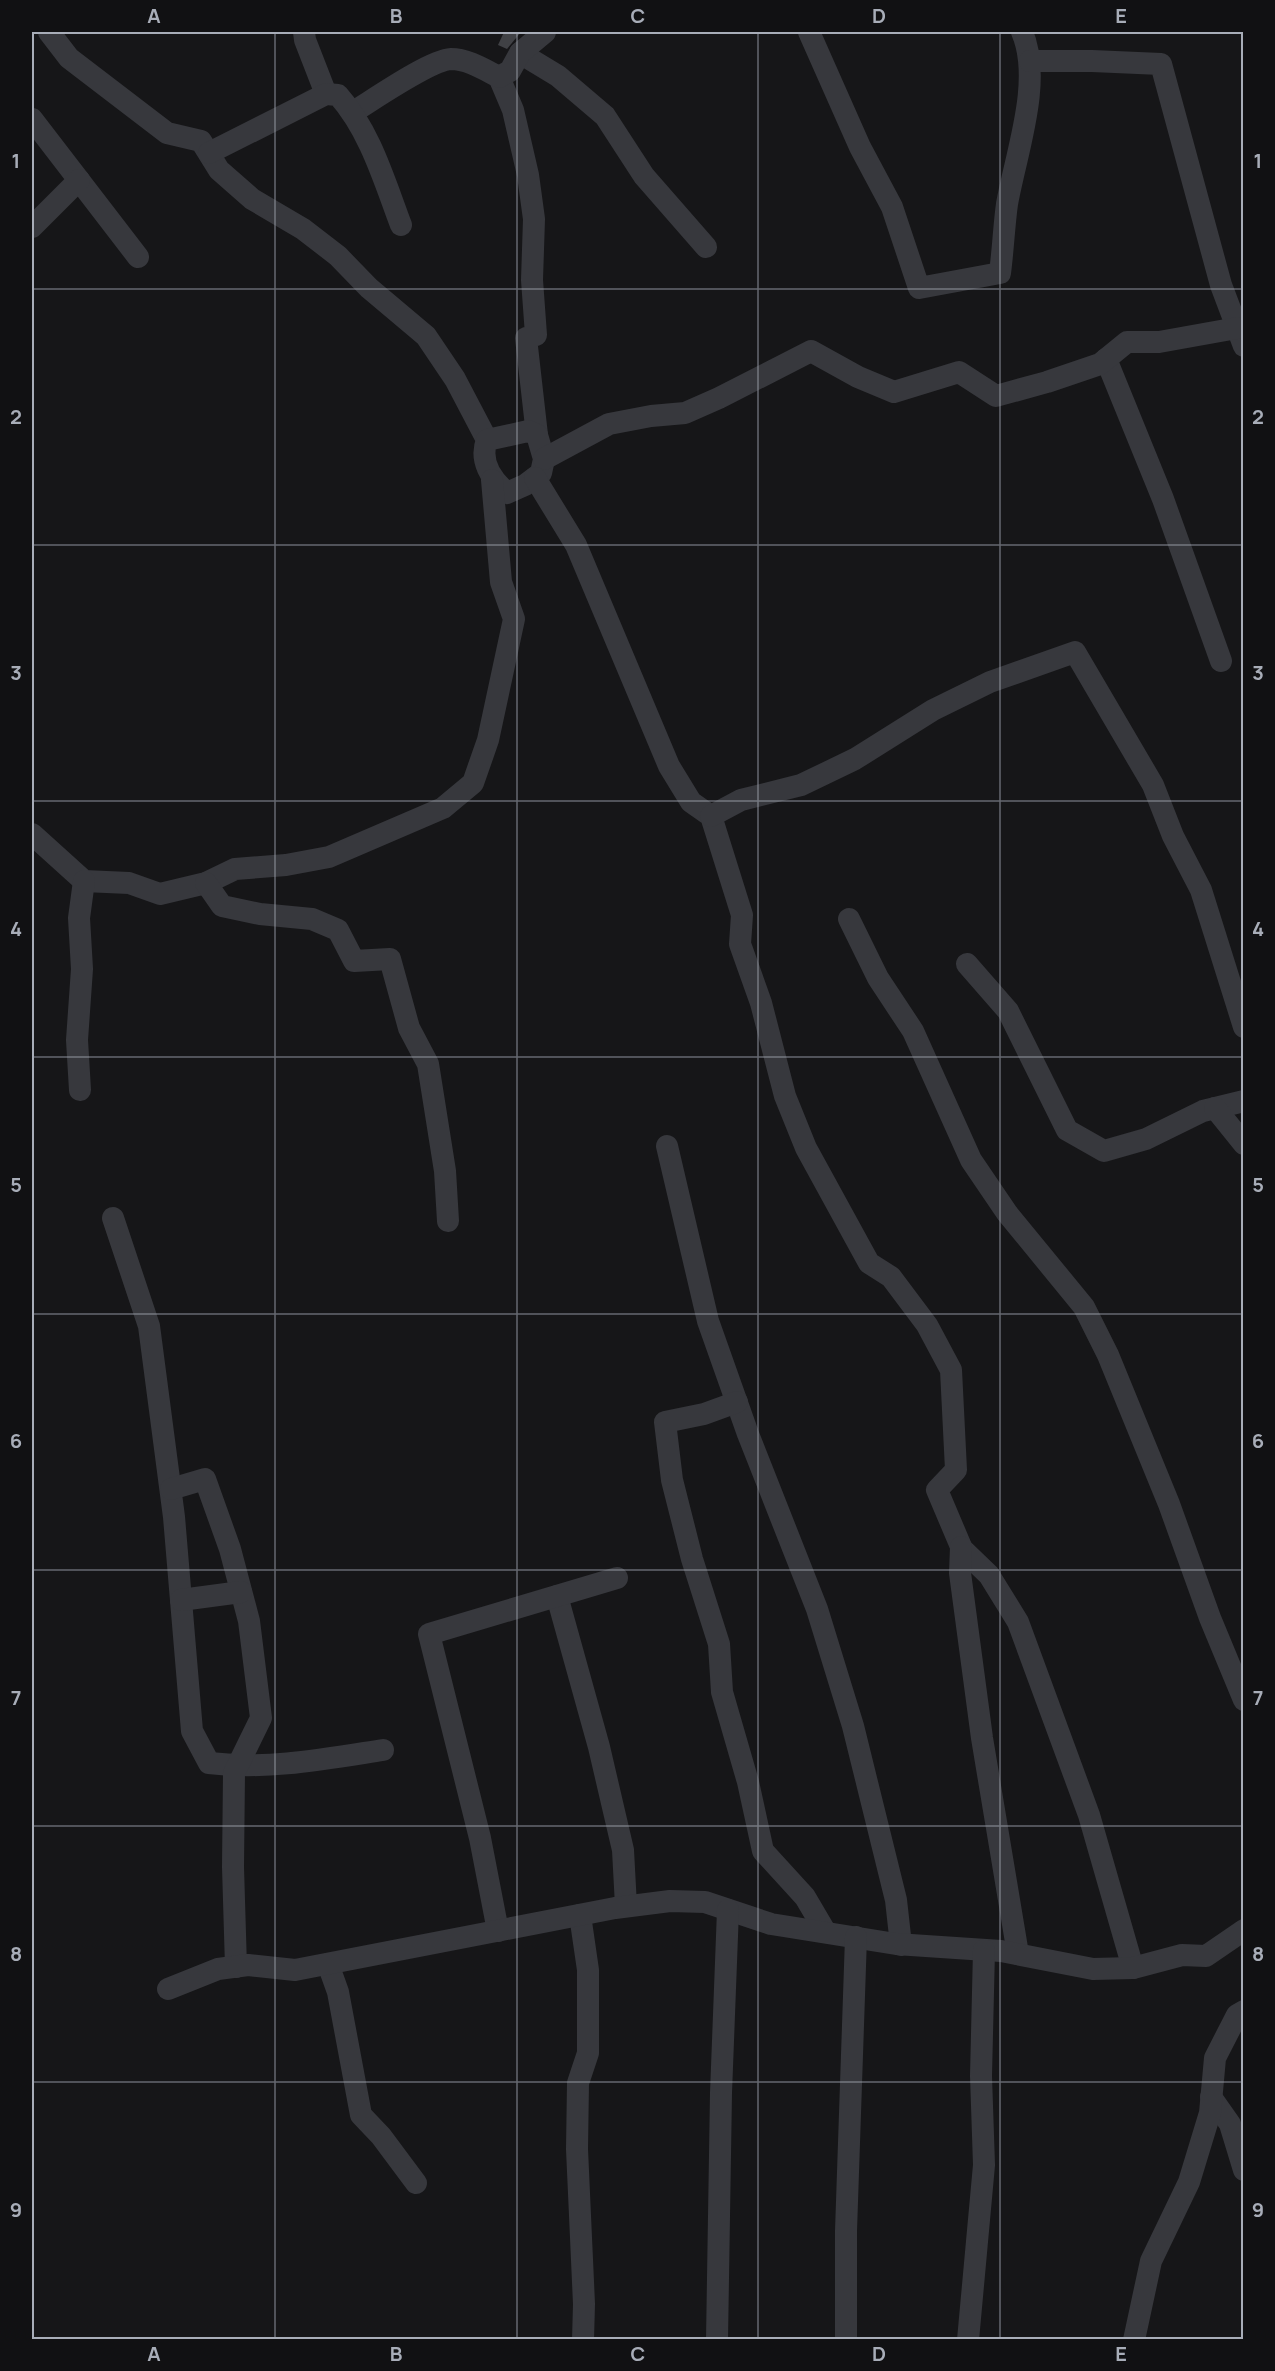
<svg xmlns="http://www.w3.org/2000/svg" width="1275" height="2371" font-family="Manrope,sans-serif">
	<rect width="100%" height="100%" fill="#161618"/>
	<path fill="#404145" d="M504,32H521L507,49L498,45Z"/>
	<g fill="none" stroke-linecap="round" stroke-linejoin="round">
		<g stroke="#37383d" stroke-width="22">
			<path d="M49,32L69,58L167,133L201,141L219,170L252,199L303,229L338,256L369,288L426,336L455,379L487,440"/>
			<path d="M304,32L305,40L326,94"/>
			<path d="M809,32L860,147L892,207L919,288L1000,273C1003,250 1004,226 1007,204C1016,153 1043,81 1022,32"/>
			<path d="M520,53L558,76L605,116L644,176L706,247"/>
			<path d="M1030,61H1092L1161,64L1221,285L1244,346"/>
			<path d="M499,77L513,110L528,175L534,219L532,280L536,335L526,338L537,435"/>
			<path d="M353,112C373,100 430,60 451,59C468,59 485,70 499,77L510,71L520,53L545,32"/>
			<path d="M32,119L138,257"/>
			<path d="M209,153L326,94L338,95C370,131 384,180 401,225"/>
			<path d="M32,227L79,180"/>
			<path d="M1106,359L1163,499L1221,661"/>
			<path d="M528,431L537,435L544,459L541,473L525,485L507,493C491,479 479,460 487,440Z"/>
			<path d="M544,459L609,424L651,416L685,413L719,398L811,351L858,377L894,392L959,372L996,396L1047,382L1100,364L1127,342H1159L1237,328"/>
			<path d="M535,478L576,545L669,766L691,802L711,816L742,915L740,944L761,1003L785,1096L806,1148L869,1263L891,1277L927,1325L951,1370L956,1470L937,1490L962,1549L989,1575L1018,1622L1089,1815L1133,1968"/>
			<path d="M711,816L741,800L801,785L855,759L933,710L990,682L1075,652L1153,785L1173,836L1201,890L1244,1027"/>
			<path d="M32,834L84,881L129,883L160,894L206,883L235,869L286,865L329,857L443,808L473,783L488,740L514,619L501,582L492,480"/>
			<path d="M206,883L222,906L260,914L312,919L338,930L354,961L390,959L409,1028L428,1064L445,1171L448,1221"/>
			<path d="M849,919L878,978L913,1031L971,1160L1007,1213L1084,1307L1108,1355L1169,1504L1210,1618L1244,1700"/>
			<path d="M967,964L1008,1011L1067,1130L1104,1151L1146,1139L1203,1111L1244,1101"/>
			<path d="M80,1090L77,1040L82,969L79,918L84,881"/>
			<path d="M1215,1108L1244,1144"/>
			<path d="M667,1146L708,1321L748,1434L817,1609L853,1726L896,1900L901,1945"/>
			<path d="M113,1218L149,1326L174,1517L192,1731L209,1763C268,1770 325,1759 383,1750"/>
			<path d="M737,1402L704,1414L665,1422L672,1480L692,1559L719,1644L722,1692L748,1782L763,1851L805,1897L825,1931"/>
			<path d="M171,1489L205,1479L230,1549L249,1621L261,1718L234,1773L233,1867L236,1967"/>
			<path d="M961,1547L960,1573L982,1738L1018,1954"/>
			<path d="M557,1596L599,1747L623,1850L626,1906"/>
			<path d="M181,1600L241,1592"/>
			<path d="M580,1915L588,1970V2053L578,2083L577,2149L584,2304L583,2340"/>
			<path d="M498,1931L480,1838L429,1634L617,1578"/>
			<path d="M328,1964L338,1992L361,2115L381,2136L416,2183"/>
			<path d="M168,1989L218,1969L248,1965L295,1970L615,1908L670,1901L705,1902L771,1924L896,1944L1001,1951L1093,1969L1133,1968L1182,1955L1206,1956L1244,1930"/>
			<path d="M1211,2097L1230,2124L1244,2170"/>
			<path d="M717,2340L721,2093L728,1910"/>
			<path d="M846,2340V2231L856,1937"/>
			<path d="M968,2340L984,2165L981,2076L984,1950"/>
			<path d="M1134,2340L1151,2261L1189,2182L1210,2113L1215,2058L1237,2015L1244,2011"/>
		</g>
	</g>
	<path fill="none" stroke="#a8adb8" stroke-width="1.5" stroke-opacity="0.55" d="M275,32V2340M517,32V2340M758,32V2340M1000,32V2340M32,289H1244M32,545H1244M32,801H1244M32,1057H1244M32,1314H1244M32,1570H1244M32,1826H1244M32,2082H1244"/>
	<rect width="1275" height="2371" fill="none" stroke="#111113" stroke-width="66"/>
	<rect x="33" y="33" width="1209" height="2305" fill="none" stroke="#a8adb8" stroke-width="2"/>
	<g font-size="20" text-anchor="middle" font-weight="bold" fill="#a8adb8">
		<text x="154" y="23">A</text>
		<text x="396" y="23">B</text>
		<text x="638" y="23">C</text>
		<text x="879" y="23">D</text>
		<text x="1121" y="23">E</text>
		<text x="16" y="168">1</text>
		<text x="1258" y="168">1</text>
		<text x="16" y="424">2</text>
		<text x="1258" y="424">2</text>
		<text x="16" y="680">3</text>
		<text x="1258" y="680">3</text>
		<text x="16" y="936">4</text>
		<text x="1258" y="936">4</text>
		<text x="16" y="1192">5</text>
		<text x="1258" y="1192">5</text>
		<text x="16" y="1448">6</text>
		<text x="1258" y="1448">6</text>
		<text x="16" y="1705">7</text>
		<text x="1258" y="1705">7</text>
		<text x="16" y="1961">8</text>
		<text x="1258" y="1961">8</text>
		<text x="16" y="2217">9</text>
		<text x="1258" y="2217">9</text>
		<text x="154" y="2361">A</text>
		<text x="396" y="2361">B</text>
		<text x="638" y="2361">C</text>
		<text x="879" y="2361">D</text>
		<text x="1121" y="2361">E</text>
	</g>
</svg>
